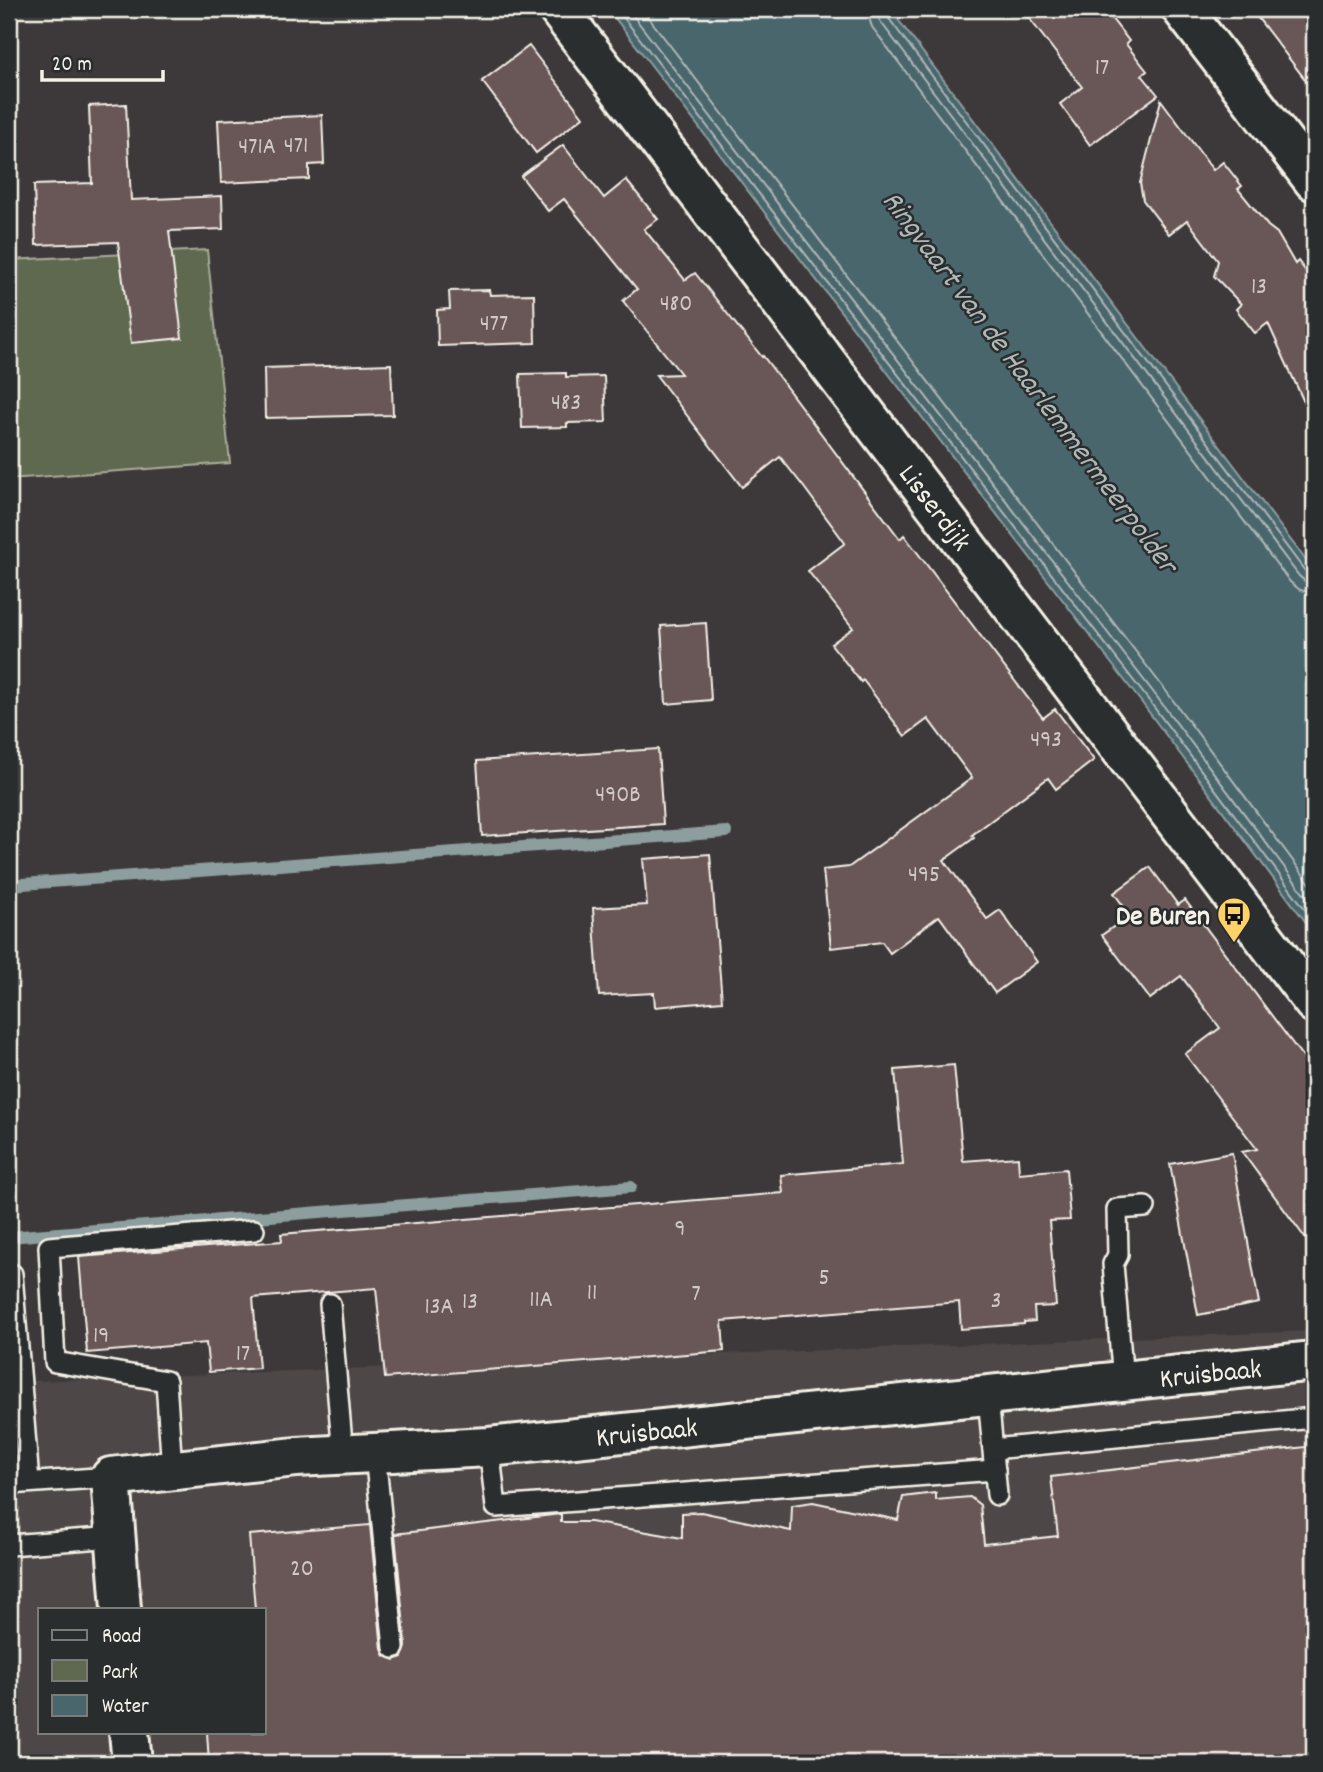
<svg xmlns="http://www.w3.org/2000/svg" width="1323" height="1772" font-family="Dekko,sans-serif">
	<rect width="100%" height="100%" fill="#3d393a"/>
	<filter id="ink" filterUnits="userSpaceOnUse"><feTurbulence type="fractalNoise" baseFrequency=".0143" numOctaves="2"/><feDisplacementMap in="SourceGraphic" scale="14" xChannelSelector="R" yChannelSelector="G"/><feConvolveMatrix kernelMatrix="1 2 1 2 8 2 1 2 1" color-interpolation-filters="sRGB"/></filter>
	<g filter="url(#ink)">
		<path fill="#4d4646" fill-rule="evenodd" d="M1310,1331L1314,1336V1763H9V1382ZM40,1609H264V1732H40Z"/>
		<path fill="#5e6950" stroke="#a9ad9c" stroke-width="2" d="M207,250L230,463L9,479V260Z"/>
		<path fill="#49666d" stroke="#8d9e9e" stroke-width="2" d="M608,9H890L1314,571V933L1145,707Z"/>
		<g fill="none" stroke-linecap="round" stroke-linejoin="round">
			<g stroke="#b0b9b7" stroke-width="2">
				<path d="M617,9L1150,702L1314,921"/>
				<path d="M628,9L1157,697L1314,907"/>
				<path d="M642,9L1166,691L1314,889"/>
				<path d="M866,9L872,27L1290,582L1300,590L1314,593"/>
				<path d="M877,9L880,21L1299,576L1306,582L1314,583"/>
				<path d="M885,9L887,16L1305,571L1314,574"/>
			</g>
			<g stroke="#8d9e9e" stroke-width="12">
				<path d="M9,885L726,832"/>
				<path d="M9,1237L631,1187"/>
			</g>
		</g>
		<g fill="#695657" stroke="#f4f1e8" stroke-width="2">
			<path d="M1022,9H1104L1129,41L1126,44L1147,71L1142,75L1158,95L1090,145L1060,104L1082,87Z"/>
			<path d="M1251,9H1314V91Z"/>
			<path d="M529,46L583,117L536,153L482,81Z"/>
			<path d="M1161,100L1213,170L1223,162L1242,186L1238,189L1268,226L1277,233L1295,264L1298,261L1314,282V424L1268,323L1255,333L1236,309L1241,304L1214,276L1218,261L1187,220L1169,234L1143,200L1140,183Z"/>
			<path d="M126,104L131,200L222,196L223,229L169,231L182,338L131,343L118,242L36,245L34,185L92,183L89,106Z"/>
			<path d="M322,115L324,164L309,165V179L221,183L218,120Z"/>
			<path d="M563,145L604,198L626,180L658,219L644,229L685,280L695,273L762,357L763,356L900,539L904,535L1043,718L1055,709L1094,760L1056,789L1048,778L972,835L974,838L944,860L987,919L1000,910L1037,962L995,993L939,916L890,953L882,942L831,948L823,870L849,867L972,778L928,719L905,736L863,680L861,682L831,644L853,628L808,571L845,543L803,486L780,457L742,487L656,375L681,374L623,301L637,289L564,199L548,211L521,176Z"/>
			<path d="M489,290L490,295L534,294L535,343L438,346L437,310L450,309L449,291Z"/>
			<path d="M391,364L393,415L265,418L264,368Z"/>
			<path d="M566,373V377L604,376L606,422L567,423V427L522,428L520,374Z"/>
			<path d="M706,623L711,700L666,704L661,626Z"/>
			<path d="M658,749L663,824L482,836L477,761Z"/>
			<path d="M710,854L722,1001L655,1007L654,993L599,996L593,908L647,905L643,859Z"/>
			<path d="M1150,867L1178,905L1185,900L1314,1072V1250L1242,1152L1257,1149L1185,1054L1220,1028L1181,976L1150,999L1102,935L1130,915L1114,893Z"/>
			<path d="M954,1065L963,1161L1018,1157L1019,1173L1066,1169L1070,1220L1049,1221L1056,1306L1034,1307L1035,1321L1024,1322V1324L961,1329L959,1302L722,1321L724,1351L385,1378L376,1288L253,1298L259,1368L209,1372L206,1343L87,1353L79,1257L282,1241L281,1234L783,1193L781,1175L903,1164L895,1070Z"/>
			<path d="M1232,1153L1259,1303L1198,1315L1170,1164Z"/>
			<path d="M1314,1446V1763H209L207,1732H264V1609H255L249,1535L370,1525L382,1649L385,1656L395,1660L402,1657L406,1647L395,1534L561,1514V1522H590L682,1538V1513L701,1512L791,1531L792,1505L813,1502L898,1520L903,1497L936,1493V1500L970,1497L980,1505L984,1544L1058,1536L1051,1477Z"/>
		</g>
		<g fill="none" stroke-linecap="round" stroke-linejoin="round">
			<g stroke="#f4f1e8" stroke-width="24">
				<g id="lane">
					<path d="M9,1274H12L29,1482"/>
					<path d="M330,1304L343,1455"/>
					<path d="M1123,1381L1113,1264L1118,1255L1117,1209L1145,1207"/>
					<path d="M988,1396L997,1495"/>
					<path d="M489,1447L496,1507L995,1470"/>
					<path d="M993,1449L1314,1418"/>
					<path d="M375,1453L394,1648"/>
					<path d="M172,1470L166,1381L55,1362L49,1247L254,1230"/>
					<path d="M9,1484L111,1477"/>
					<path d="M9,1545L116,1537"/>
				</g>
			</g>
			<g stroke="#f4f1e8" stroke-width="44">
				<g id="street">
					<path d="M1182,9L1314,181"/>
					<path id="s1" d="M121,1609L111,1477L296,1457L489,1447L1314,1361"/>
					<path d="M129,1732L132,1763"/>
				</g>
			</g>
			<g stroke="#f4f1e8" stroke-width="44">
				<g id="secondary">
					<path id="s2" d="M558,9L1314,1003"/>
				</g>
			</g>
			<use href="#lane" stroke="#2a2d2e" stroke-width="19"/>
			<use href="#street" stroke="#2a2d2e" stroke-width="38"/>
			<use href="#secondary" stroke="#2a2d2e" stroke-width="38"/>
		</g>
	</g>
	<defs>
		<g id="bus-pin" transform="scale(1.75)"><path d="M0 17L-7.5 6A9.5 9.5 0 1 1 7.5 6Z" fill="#ffd166" stroke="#2a2d2e"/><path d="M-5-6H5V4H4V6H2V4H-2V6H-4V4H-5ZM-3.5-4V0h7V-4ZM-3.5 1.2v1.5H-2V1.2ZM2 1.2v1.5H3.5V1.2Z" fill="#111"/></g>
	</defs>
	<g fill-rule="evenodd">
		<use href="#bus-pin" x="1234" y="914"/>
	</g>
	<g text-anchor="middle" stroke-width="5" stroke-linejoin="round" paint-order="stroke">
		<g font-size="24" fill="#d1cac4">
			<text x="1102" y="74">17</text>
			<text x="296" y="152">471</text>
			<text x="257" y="153">471A</text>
			<text x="1259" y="293">13</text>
			<text x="676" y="310">480</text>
			<text x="494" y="330">477</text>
			<text x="566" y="409">483</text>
			<text x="1046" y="746">493</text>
			<text x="618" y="801">490B</text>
			<text x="924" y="881">495</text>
			<text x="680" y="1235">9</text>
			<text x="824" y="1284">5</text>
			<text x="592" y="1299">11</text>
			<text x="696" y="1300">7</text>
			<text x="541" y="1306">11A</text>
			<text x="996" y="1307">3</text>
			<text x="470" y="1308">13</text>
			<text x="439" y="1313">13A</text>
			<text x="101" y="1342">19</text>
			<text x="243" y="1360">17</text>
			<text x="302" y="1575">20</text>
		</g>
		<g font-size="28" fill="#f4f1e8" stroke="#2a2d2e">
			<text dy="10" stroke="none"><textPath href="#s2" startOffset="625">Lisserdijk</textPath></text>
			<text dy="10" stroke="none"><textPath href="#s1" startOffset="1237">Kruisbaak</textPath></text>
			<text dy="10" stroke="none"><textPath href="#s1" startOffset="670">Kruisbaak</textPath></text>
		</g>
		<g font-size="28" font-weight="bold" fill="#f4f1e8" stroke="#2a2d2e" text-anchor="end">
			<text x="1210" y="924">De Buren</text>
		</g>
		<g font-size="30" font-style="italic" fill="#b0b9b7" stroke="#2a2d2e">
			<text transform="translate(1031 381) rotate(53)" y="10">Ringvaart van de Haarlemmermeerpolder</text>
		</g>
	</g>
	<rect width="1323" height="1772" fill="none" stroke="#2a2d2e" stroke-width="35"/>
	<rect x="18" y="18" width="1288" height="1737" fill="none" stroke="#f4f1e8" stroke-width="2.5" filter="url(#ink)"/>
	<rect x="38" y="1608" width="228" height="126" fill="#2a2d2e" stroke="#7b7b78" stroke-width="2"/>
	<rect x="52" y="1630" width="35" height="10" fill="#2a2d2e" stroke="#7b7b78" stroke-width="2"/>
	<text x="102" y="1642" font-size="21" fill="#f4f1e8">Road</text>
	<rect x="52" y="1660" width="35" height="21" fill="#5e6950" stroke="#7b7b78" stroke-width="2"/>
	<text x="102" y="1678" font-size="21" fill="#f4f1e8">Park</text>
	<rect x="52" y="1695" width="35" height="21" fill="#49666d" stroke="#7b7b78" stroke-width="2"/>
	<text x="102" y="1712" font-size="21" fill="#f4f1e8">Water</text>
	<path d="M42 70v10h121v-10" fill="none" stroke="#f4f1e8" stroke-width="3.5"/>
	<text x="52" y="70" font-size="21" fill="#f4f1e8" stroke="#2a2d2e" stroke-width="5" paint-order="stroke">20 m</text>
</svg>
